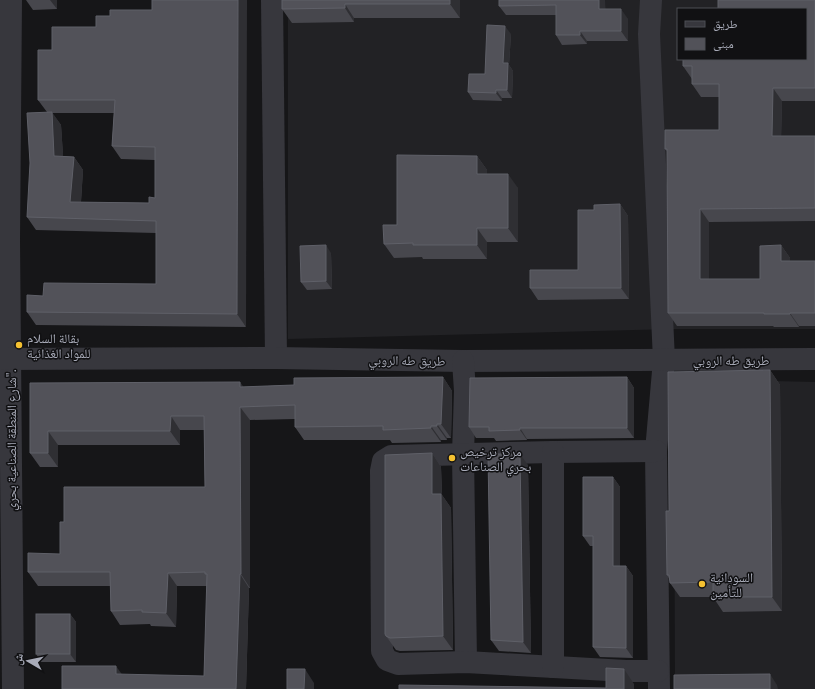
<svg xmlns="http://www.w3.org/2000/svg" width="815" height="689" font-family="Ubuntu,'Noto Naskh Arabic',sans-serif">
	<rect width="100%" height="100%" fill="#161618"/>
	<g fill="#222225" fill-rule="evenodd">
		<path d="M288,0H815V329H673L288,339ZM678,9H806V59H678Z"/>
		<path d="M674,379L815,382V689H675Z"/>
	</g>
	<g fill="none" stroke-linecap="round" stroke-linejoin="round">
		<g stroke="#37373d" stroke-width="22">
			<path d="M11,0L9,240L13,689"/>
			<path d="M272,0L276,358"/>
			<path d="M651,0L649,34L664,360L656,451L659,689"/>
			<path d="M0,359L276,358L463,361L815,359"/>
			<path d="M463,361L465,391L463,454L466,662"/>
			<path d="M656,451L553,452L391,456L383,461L381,471L382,651L387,660L398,664L466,662L626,671H658"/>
			<path d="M553,667V452"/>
		</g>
	</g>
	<g fill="#47474d" fill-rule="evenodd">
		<path d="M26,0H57V9L33,10Z"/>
		<path d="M282,0H460V18H354V22L292,23L282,9Z"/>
		<path d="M499,0H605V9L628,19V41H587V44L562,45L556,35V15H506L499,6Z"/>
		<path d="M815,0V101H782L781,136H815V221L709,222V279H760L781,245L790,258V261H815V326H799V327H774L773,326H677L668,313V152L665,149L719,130V97H701L692,84V79L683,66L806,59Z"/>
		<path d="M96,27L246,327L36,325L27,312L43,296L156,284V233L36,230L27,217L47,112L38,100L52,50ZM52,113H114L112,146L121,159L155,160V198L149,203L81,202L83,170L74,157L63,156L61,125Z"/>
		<path d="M511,34L509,65L513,71L512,98H502V101L473,100L468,92L485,74Z"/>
		<path d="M477,156L487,170V174L518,188V242H487V259H423L422,257L394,258L384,244L397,225Z"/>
		<path d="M620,204L628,216L629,299L538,300L530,288L578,270L594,210Z"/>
		<path d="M331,253L332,289L307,290L301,282Z"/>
		<path d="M770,370L780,385L782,611L723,612L713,597H680L670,583V580L667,575Z"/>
		<path d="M443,377L452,391L451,438H447V440H441V442L392,443L390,440H304L295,427V419L250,420V588H249L246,689L122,675L204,676L207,586H177L176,627L151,626L150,624L120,625L111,611L110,586H38L28,572L60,554L64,522L205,487L204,430H180V445H58V467H40L30,453V383L243,387L294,385Z"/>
		<path d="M627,377L634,388V438L527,439V440L496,441L494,438H476L469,427Z"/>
		<path d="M432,453L441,467L442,495L451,508L453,650L400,651L396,650L386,636Z"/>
		<path d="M528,465L531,653L499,651L491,640Z"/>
		<path d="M613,477L620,487V566H626L633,576V658L600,657L593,647V546H590L583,536Z"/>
		<path d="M70,614L76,622V662H41L36,654Z"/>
	</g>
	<g fill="#2f2f33">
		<path d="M50,0H57V9Z"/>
		<path d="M238,0H247L246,327L237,314Z"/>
		<path d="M450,0H460V18L450,4Z"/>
		<path d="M599,0H605L606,19L599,9Z"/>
		<path d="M345,4L354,18V22L345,8Z"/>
		<path d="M621,9L628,19V41L621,31Z"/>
		<path d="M505,26L511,34L509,65L513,71L512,98L507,90L503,63Z"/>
		<path d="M580,31L587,41V44L580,35Z"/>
		<path d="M773,88L782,101L781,149L772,136Z"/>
		<path d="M496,90L502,98V101L496,93Z"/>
		<path d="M52,112L61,125L64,169L54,156Z"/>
		<path d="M477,156L487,170V188L477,174Z"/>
		<path d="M74,157L83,170L80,215L70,202Z"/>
		<path d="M508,174L518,188V242L508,228Z"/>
		<path d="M620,204L628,216L629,299L621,288Z"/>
		<path d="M700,209L709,222V292L700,279Z"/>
		<path d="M477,228L487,242V259L477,245Z"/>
		<path d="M326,245L331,253L332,289L326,281Z"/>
		<path d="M781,245L790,258V274L781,261Z"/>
		<path d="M790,313L799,326V327L790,314Z"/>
		<path d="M770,370L780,385L782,611L772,597Z"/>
		<path d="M443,377L452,391L451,438L441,424Z"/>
		<path d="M627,377L634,388V438L627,428Z"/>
		<path d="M240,382L250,396L240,387Z"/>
		<path d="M240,407L250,420V588L241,574Z"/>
		<path d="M171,416L180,430V445L170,431Z"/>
		<path d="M437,424L447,438V440L437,426Z"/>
		<path d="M431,426L441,440V442L431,428Z"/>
		<path d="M520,428L527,439V440L520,430Z"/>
		<path d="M48,431L58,445V467L48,453Z"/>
		<path d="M432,453L441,467L442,495L451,508L453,650L443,636L432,494Z"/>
		<path d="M520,454L528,465L531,653L523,642Z"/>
		<path d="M613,477L620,487V576L613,566Z"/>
		<path d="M626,566L633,576V658L626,648Z"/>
		<path d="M168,573L177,586L176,627L166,613Z"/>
		<path d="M240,574L249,588L246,689H236Z"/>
		<path d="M70,614L76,622V662L70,654Z"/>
		<path d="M116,666L126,680L116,674Z"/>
		<path d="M305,669L314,683V689H304Z"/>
		<path d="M624,669L634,684V689H624Z"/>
		<path d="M770,674L777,685L778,689H770Z"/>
	</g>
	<g fill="#525259" stroke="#5f6068">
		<path d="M152,0H238L237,314L27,312V295L43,296L44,283L156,284V221L27,217L30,163L27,113L52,112L54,156L74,157L70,202L149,203V197L155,198V147L112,146L115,100H38V50H52V27H96V16H110V10H152Z"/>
		<path d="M282,0H450V4H345V8L282,9Z"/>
		<path d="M499,0H599V9H621V31H580V35H556V5L499,6Z"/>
		<path d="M718,0H815V88H773L772,136H815V208L700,209V279H760V246L781,245V261H815V313H790V314H764V313H668L667,149H665V130H719V84H692V66H683V59H806V9H718Z"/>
		<path d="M487,25L505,26L503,63H508L507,90H496V93L468,92L469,74H485Z"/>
		<path d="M397,155L477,156V174H508V228H477V245H413V243L384,244L383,225H397Z"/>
		<path d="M620,204L621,288H530V270H578V210H594V205Z"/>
		<path d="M326,245V281L301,282L300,246Z"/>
		<path d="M770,370L772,597H713V582L670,583L669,575H667L666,511H669L668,372Z"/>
		<path d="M443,377L441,424H437V426H431V428L383,430V426L295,427V405L240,407L241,574H240L236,689H62V666H116V674L204,676L207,574H205V572L168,573L166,613L142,612V610L111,611L110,572H28V553L60,554V522H64V487H205L204,416H171L170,431H48V453H30V383L240,382V387L294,385V378Z"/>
		<path d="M627,377V428H520V430L489,431V427H469L470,378Z"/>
		<path d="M432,453V494H441L443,636L390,638L386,636L385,634V455Z"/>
		<path d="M488,454H520L523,642L491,640Z"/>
		<path d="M583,477H613V566H626V648L593,647V536H583Z"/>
		<rect x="36" y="614" width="34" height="40"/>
		<path d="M606,668L624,669V689H399V685L606,688Z"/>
		<path d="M287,669H305L304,689H287Z"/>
		<path d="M770,674V689H674V675Z"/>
	</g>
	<g fill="#f5c131" stroke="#111113" stroke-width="1.5">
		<circle cx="19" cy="345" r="4"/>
		<circle cx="452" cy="458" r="4"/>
		<circle cx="702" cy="584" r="4"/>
	</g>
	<g text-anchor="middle" stroke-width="3" stroke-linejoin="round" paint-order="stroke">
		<g font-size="13" fill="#a8abb8" stroke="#111113" text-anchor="start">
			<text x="27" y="343">بقالة السلام<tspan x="27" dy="15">للمواد الغذائية</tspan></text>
			<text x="460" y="456">مركز ترخيص<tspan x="460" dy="15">بحري الصناعات</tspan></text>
			<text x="710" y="582">السودانية<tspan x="710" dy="15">للتأمين</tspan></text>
		</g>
		<g font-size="13" fill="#a8abb8" stroke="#111113">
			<text transform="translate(407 360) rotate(1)" y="5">طريق طه الروبي</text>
			<text x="731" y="365">طريق طه الروبي</text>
			<text transform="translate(11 440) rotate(-90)" y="5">شارع المنطقة الصناعية بحري".</text>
		</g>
	</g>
	<rect x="677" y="8" width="130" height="52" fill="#111113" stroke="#4d4f55"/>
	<rect x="685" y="21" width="20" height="6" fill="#37373d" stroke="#4d4f55"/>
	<text x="713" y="28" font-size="12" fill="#a8abb8">طريق</text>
	<rect x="685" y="38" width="20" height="12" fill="#525259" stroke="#4d4f55"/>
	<text x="713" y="48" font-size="12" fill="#a8abb8">مبنى</text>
	<g transform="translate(28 661) rotate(279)" stroke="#111113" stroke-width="3" paint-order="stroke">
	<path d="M0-3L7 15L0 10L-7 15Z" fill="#a8abb8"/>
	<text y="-6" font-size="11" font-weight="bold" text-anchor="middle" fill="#a8abb8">ش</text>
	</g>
</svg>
